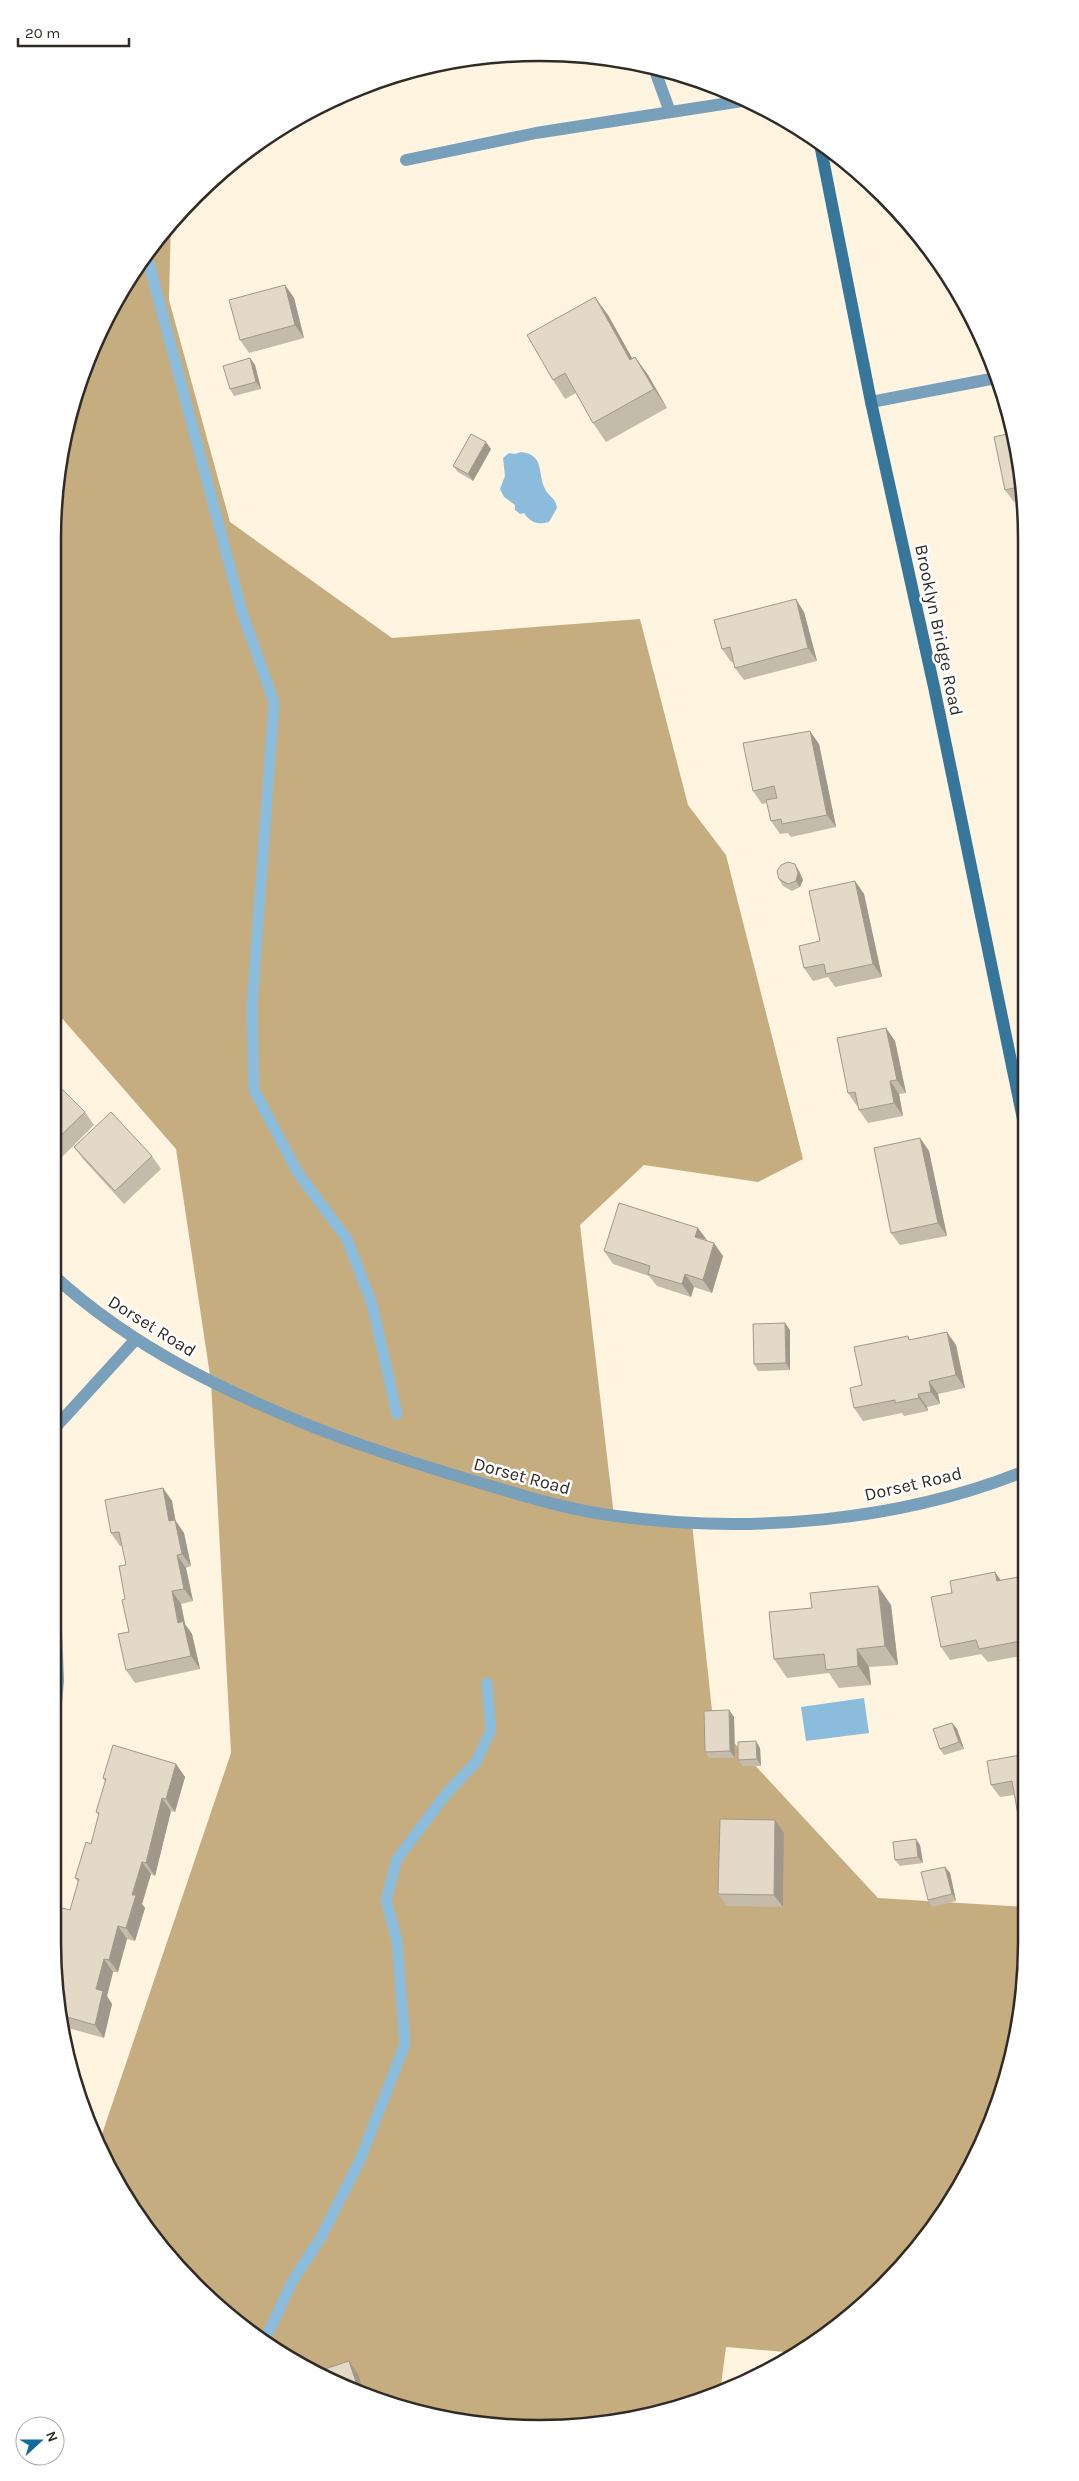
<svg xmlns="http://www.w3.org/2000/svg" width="1079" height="2481" font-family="Karla,sans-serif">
	<rect width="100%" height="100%" fill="#fff4e0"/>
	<path fill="#c6ad7f" d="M171,221L169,300L230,522L392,638L640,619L688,805L726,855L803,1159L758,1182L644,1165L580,1225L614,1516L692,1523L713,1720L878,1898L1026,1907V1942L1017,2036L1001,2098L961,2185L926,2238L861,2307L797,2353L726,2347L720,2393L634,2419L539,2428L445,2419L383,2403L296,2363L243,2328L173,2262L118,2185L99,2143L231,1753L211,1382L176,1149L53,1008V539L62,445L78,383L118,296Z"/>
	<g fill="#8cbcdc">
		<path d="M521,452C545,455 537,472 545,489C549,497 556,498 557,508L549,522C538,525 531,523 524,513L520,514L515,510V505L504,497L500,489L505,476L503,458L509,453L515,454Z"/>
		<path d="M864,1698L869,1733L806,1741L801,1707Z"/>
	</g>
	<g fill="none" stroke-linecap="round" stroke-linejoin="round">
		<g stroke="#8cbcdc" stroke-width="11">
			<path d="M147,256L242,612L274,702L252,1007L254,1090L298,1173L347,1239L372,1304L397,1414"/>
			<path d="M264,2342L292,2282L321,2237L360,2160L405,2044L397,1941L386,1900L397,1859L446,1794L476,1762L491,1730L487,1683"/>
		</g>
		<path stroke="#79a0ba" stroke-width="12" d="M53,1430L136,1339"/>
		<g stroke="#79a0ba" stroke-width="12">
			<path d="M654,68L670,112"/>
			<path d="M406,160L536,133L742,101"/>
			<path d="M871,402L996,378"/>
			<path d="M53,1275C132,1348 231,1395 331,1434C385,1454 439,1471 494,1487C534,1499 575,1511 616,1516C750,1534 899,1522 1025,1471"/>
			<path d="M53,1557L58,1680"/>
			<path d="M53,1741L58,1680L53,1684"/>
		</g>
		<path stroke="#37769b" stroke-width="12" d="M820,144L871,402L934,687L1024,1124"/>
	</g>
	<g fill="#c4bbaa">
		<path d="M285,285L294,298L304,338L249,353L240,340Z"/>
		<path d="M608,315L632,358L635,357L648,375L667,408L606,442L593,423L576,393L565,399L553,380Z"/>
		<path d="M250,358L255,365L261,389L234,396L230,389Z"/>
		<path d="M491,449L473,481L458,472L453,466Z"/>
		<path d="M1022,476V501L1014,502L1005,490Z"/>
		<path d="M804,612L817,661L744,680L735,668L733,662H731L722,649Z"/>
		<path d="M819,744L836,827L791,837L788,833L780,834L771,821L767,803L762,804L753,791Z"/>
		<path d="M799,871L803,880L800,887L792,891L783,886L779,879Z"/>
		<path d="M855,881L864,894L882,977L835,987L828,977L813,981L804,968Z"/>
		<path d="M886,1028L895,1041L906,1093L899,1094L903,1116L868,1123L859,1110L858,1105L857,1106L848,1093Z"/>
		<path d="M52,1079L85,1112L94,1125L61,1158L52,1149Z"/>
		<path d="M920,1138L929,1151L947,1236L900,1245L891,1233Z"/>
		<path d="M74,1147L152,1156L161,1169L124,1204L83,1159Z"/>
		<path d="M707,1241L723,1256L712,1293L694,1287L691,1297L657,1286L649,1276L613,1264L604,1251Z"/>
		<path d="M790,1330V1370L758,1371L754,1364Z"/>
		<path d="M911,1340L956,1345L965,1388L938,1394L940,1404L927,1407L928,1411L904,1416L902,1413L863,1421L854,1408L862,1385Z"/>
		<path d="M163,1488L172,1501L175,1520L184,1533L191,1566L186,1568L193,1601L181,1604L185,1624L192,1634L200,1669L135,1683L126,1670L129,1632L125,1599L126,1565L122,1546H120L111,1533Z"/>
		<path d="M995,1572L1001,1581L1018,1577L1025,1588L1026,1655L988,1662L981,1654L950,1660L941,1647L952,1593Z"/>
		<path d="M891,1605L898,1665L869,1667L871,1685L839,1688L829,1673L787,1678L774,1659Z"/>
		<path d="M729,1710L734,1717L735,1758H709L705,1752Z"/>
		<path d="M952,1723L957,1729L964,1749L944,1755L940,1749Z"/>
		<path d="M760,1748L761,1766H743L738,1760Z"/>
		<path d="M1026,1754V1839L1021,1832L1014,1795L1000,1797L991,1785Z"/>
		<path d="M176,1764L185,1777L175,1812L171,1811L155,1876L151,1874L142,1904L145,1908L135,1941L127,1939L118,1972H113L107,1996L112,2004L104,2038L61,2026L54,1956L56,1948L52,1940L70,1910L78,1882L75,1878L91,1844L99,1815L96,1812L105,1782L103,1778Z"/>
		<path d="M784,1833L783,1907L727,1906L718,1894Z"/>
		<path d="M920,1845L923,1863L900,1866L895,1860Z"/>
		<path d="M945,1867L950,1873L956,1901L932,1907L928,1900Z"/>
	</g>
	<g fill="#a0988b">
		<path d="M285,285L294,298L304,338L295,325Z"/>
		<path d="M595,297L608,315L643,378L630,360Z"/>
		<path d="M635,357L648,375L667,408L654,389Z"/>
		<path d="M250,358L255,365L261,389L256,382Z"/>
		<path d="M486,442L491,449L473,481L468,474Z"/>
		<path d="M796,599L804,612L817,661L808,648Z"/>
		<path d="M810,731L819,744L836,827L827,815Z"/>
		<path d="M795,864L799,871L803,880L800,887L796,881Z"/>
		<path d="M855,881L864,894L882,977L873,964Z"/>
		<path d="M886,1028L895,1041L906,1093L897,1080Z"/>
		<path d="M890,1081L899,1094L903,1116L894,1103Z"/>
		<path d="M920,1138L929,1151L947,1236L938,1223Z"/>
		<path d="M698,1228L707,1240L695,1237Z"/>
		<path d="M714,1243L723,1256L712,1293L703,1280Z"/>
		<path d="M685,1274L694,1287L691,1297L682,1284Z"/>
		<path d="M785,1323L790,1330V1370L786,1363Z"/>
		<path d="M947,1332L956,1345L965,1388L956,1375Z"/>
		<path d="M929,1381L938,1394L940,1404L931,1392Z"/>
		<path d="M918,1394L927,1407L928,1411L919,1398Z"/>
		<path d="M163,1488L172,1501L178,1534L169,1521Z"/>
		<path d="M175,1520L184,1533L191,1566L182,1554Z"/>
		<path d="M177,1555L186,1568L193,1601L184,1589Z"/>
		<path d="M995,1572L1004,1585L997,1581Z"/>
		<path d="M1018,1577L1025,1588L1026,1617Z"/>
		<path d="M878,1586L891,1605L898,1665L885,1646Z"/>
		<path d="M172,1591L181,1604L185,1624L192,1634L200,1669L191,1656L178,1623Z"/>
		<path d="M857,1649L869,1667L871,1685L858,1666Z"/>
		<path d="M729,1710L734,1717L735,1758L730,1751Z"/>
		<path d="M952,1723L957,1729L964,1749L959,1742Z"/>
		<path d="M756,1741L760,1748L761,1766L757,1759Z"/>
		<path d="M176,1764L185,1777L175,1812L166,1799Z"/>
		<path d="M162,1798L171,1811L155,1876L146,1863Z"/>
		<path d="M775,1820L784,1833L783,1907L774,1895Z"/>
		<path d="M916,1839L920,1845L923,1863L918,1857Z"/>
		<path d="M142,1862L151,1874L142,1904L145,1908L135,1941L126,1928L132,1895Z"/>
		<path d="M945,1867L950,1873L956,1901L952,1894Z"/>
		<path d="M118,1926L127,1939L118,1972L109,1960Z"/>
		<path d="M104,1959L113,1972L107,1996L112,2004L104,2038L95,2025L96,1989Z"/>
		<path d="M349,2361L358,2374L365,2395L359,2391Z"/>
		<path d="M366,2389L372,2398L368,2396Z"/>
	</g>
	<g fill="#e4d9c6" stroke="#a0988b">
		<path d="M285,285L295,325L240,340L229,300Z"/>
		<path d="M595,297L630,360L635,357L654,389L593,423L565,373L553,380L527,335Z"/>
		<path d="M250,358L256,382L230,389L223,366Z"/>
		<path d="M1011,433L1022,476V486L1005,490L994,437Z"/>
		<path d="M471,434L486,442L468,474L453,466Z"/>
		<path d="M1023,587V600L1020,588Z"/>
		<path d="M796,599L808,648L735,668L730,647L722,649L714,620Z"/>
		<path d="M810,731L827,815L782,824L781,819L771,821L766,800L777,798L774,786L753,791L743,743Z"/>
		<path d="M788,862L795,864L798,873L796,881L788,884L779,879L777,871L781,865Z"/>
		<path d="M855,881L873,964L826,974L824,964L804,968L799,946L820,941L809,891Z"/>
		<path d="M886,1028L897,1080L890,1081L894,1103L859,1110L855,1092L848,1093L837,1038Z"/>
		<path d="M52,1079L85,1112L52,1144Z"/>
		<path d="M111,1112L152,1156L115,1191L74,1147Z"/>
		<path d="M920,1138L938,1223L891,1233L874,1148Z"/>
		<path d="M619,1203L698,1228L695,1237L714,1243L703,1280L685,1274L682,1284L648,1274L650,1266L604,1251Z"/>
		<path d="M785,1323L786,1363L754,1364L753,1324Z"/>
		<path d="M947,1332L956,1375L929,1381L931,1392L918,1394L919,1398L895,1403V1400L854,1408L850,1388L862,1385L854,1347L908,1336L909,1340Z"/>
		<path d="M163,1488L169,1521L175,1520L182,1554L177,1555L184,1589L172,1591L178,1623L183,1621L191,1656L126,1670L118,1634L129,1632L122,1600L125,1599L119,1566L126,1565L119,1532L111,1533L105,1500Z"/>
		<path d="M995,1572L997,1581L1018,1577L1026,1617V1640L979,1649L976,1640L941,1647L931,1597L952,1593L950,1581Z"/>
		<path d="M878,1586L885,1646L857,1649L858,1666L826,1670L824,1654L774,1659L769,1612L812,1608L810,1593Z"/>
		<path d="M729,1710L730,1751L705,1752L704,1711Z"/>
		<path d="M952,1723L959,1742L940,1749L933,1729Z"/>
		<path d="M756,1741L757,1759L738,1760V1742Z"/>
		<path d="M113,1745L176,1764L166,1799L162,1798L146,1863L142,1862L132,1895H136L126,1928L118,1926L109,1960L104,1959L96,1989L103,1991L95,2025L60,2015L54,1956L58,1943L53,1942L52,1940L62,1908L70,1910L79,1879L75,1878L86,1842L91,1844L99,1813L96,1812L106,1779L103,1778Z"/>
		<path d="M1026,1754V1831L1021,1832L1012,1781L991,1785L987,1761Z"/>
		<path d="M720,1819L775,1820L774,1895L718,1894Z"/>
		<path d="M916,1839L918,1857L895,1860L893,1842Z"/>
		<path d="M945,1867L952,1894L928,1900L921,1872Z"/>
		<path d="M1017,2035V2036L1015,2045L1013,2036Z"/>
		<path d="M349,2361L359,2391L366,2389L368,2396L316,2372Z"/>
	</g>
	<g text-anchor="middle" stroke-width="5" stroke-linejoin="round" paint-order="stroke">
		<g font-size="18" fill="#302c25" stroke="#fff">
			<text transform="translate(939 630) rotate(78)" y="6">Brooklyn Bridge Road</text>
			<text transform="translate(152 1326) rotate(32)" y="6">Dorset Road</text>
			<text transform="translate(522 1476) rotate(15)" y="6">Dorset Road</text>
			<text transform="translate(913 1484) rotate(-13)" y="6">Dorset Road</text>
		</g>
	</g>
	<path d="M0 0H1079V2481H0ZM539 61H540A478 478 0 0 1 1018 539V1942A478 478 0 0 1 540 2420H539A478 478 0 0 1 61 1942V539A478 478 0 0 1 539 61Z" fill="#fff" fill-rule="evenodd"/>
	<path fill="none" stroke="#302c25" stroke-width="2.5" d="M539 61H540A478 478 0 0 1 1018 539V1942A478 478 0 0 1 540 2420H539A478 478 0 0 1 61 1942V539A478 478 0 0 1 539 61Z"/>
	<g transform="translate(40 2441) rotate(69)"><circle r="24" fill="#ffffff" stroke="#acaba8"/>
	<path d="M0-4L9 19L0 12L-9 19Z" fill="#0e6c9b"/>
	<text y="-8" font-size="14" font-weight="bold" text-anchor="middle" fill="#302c25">N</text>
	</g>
	<path d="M18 38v8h111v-8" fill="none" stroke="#302c25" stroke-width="2.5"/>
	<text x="25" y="38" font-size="15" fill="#302c25" stroke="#ffffff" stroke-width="4" paint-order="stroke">20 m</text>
</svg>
